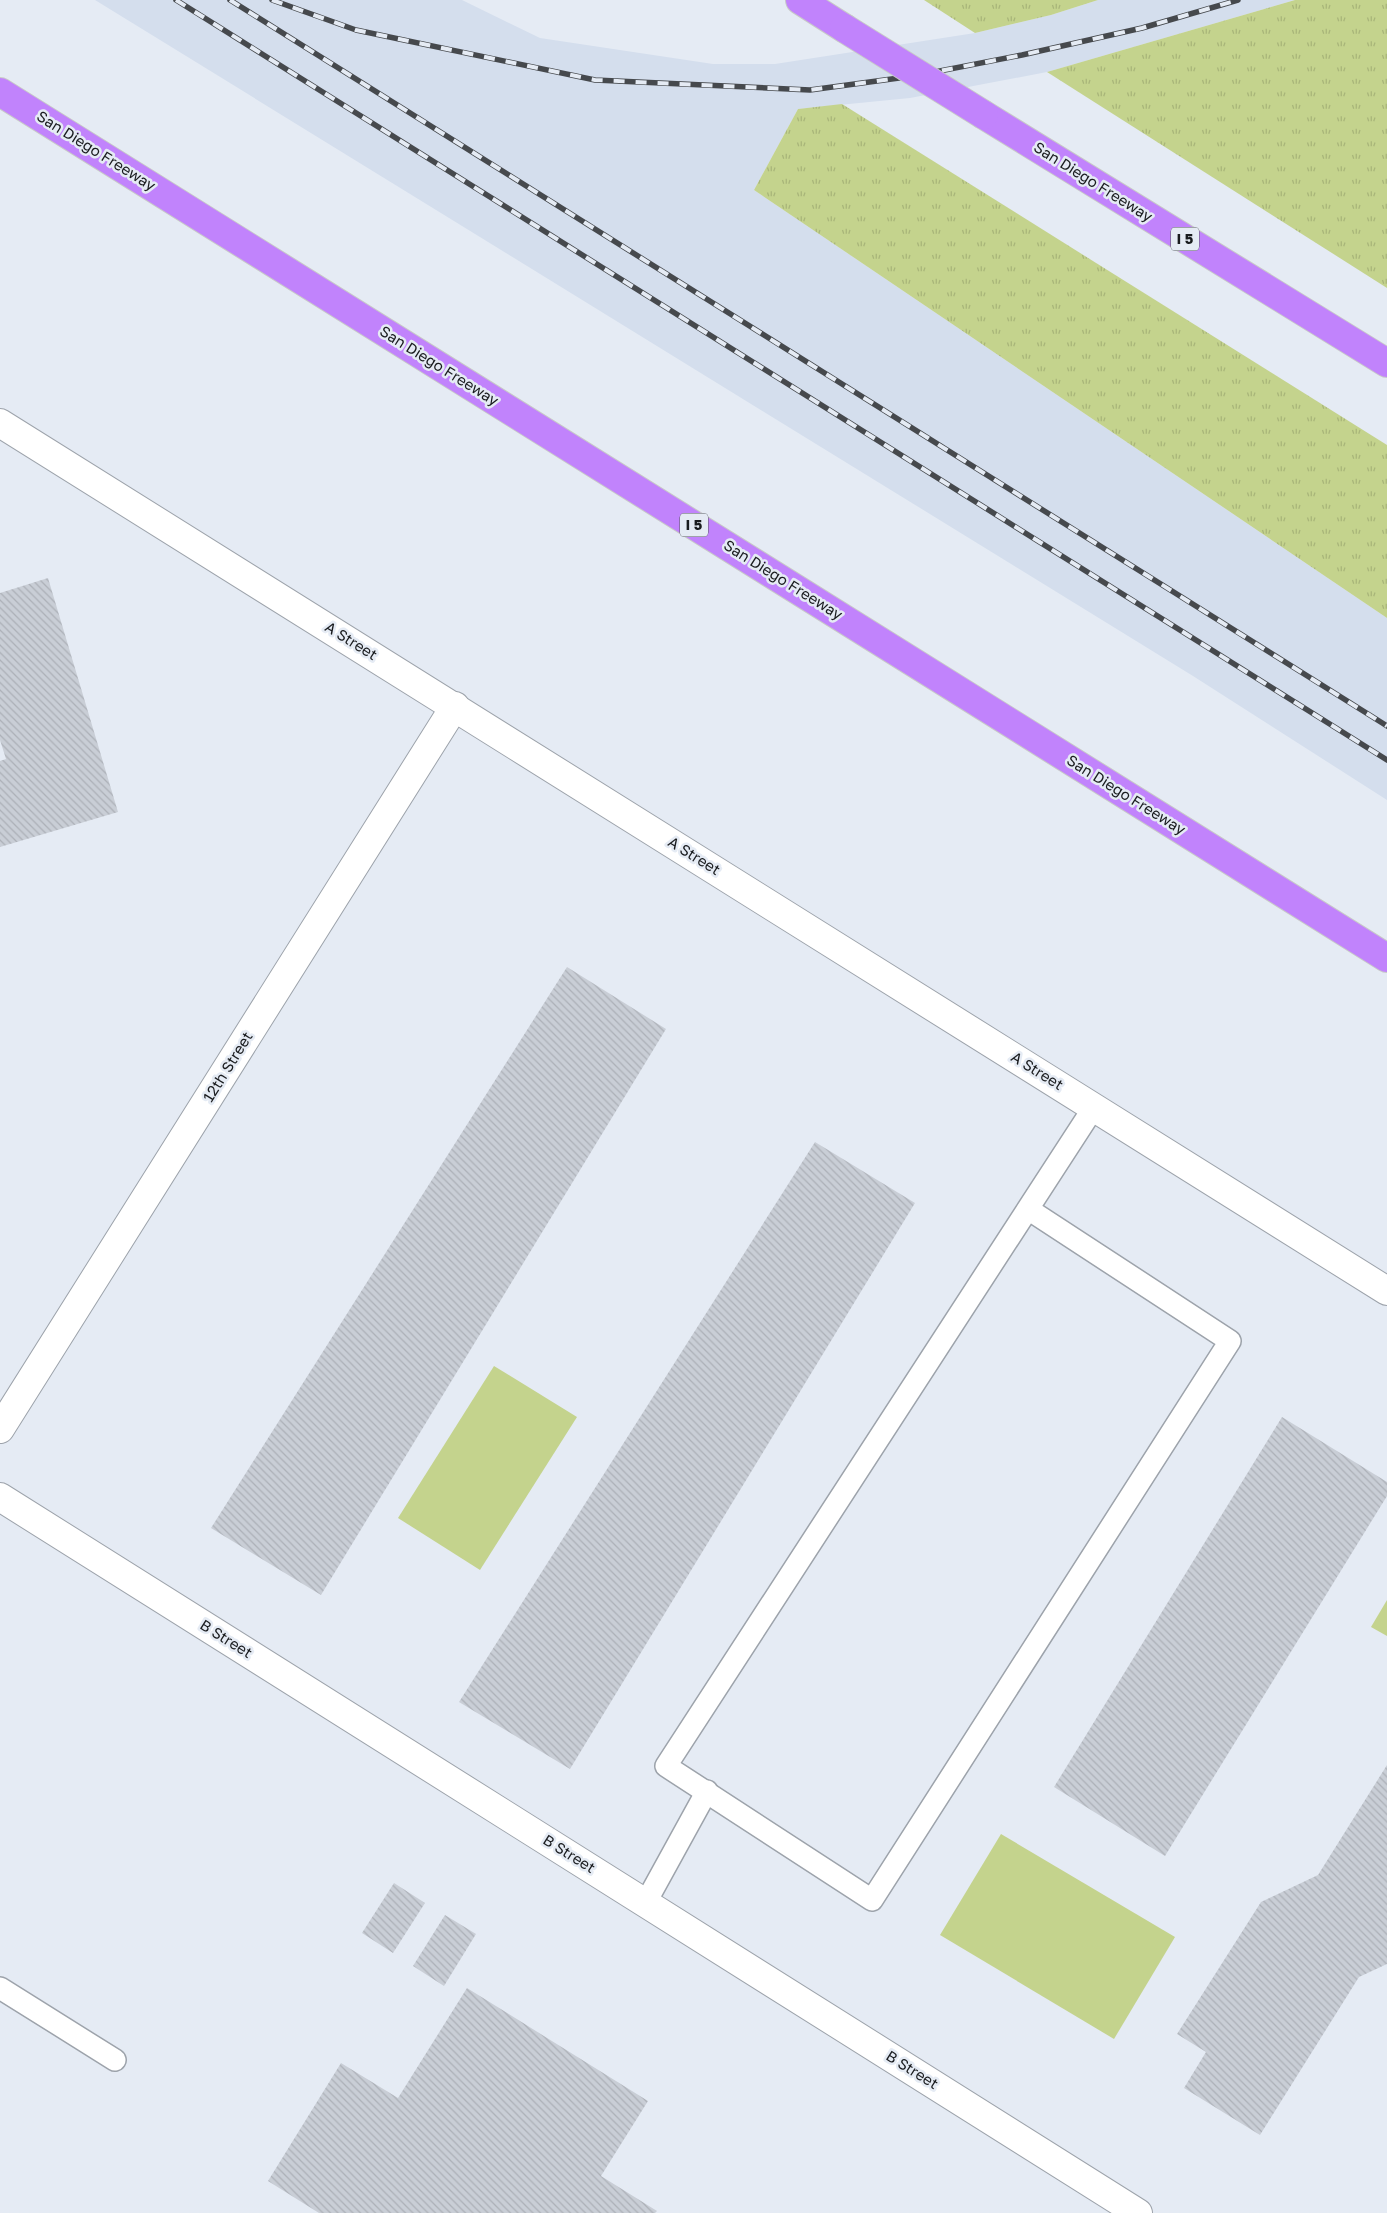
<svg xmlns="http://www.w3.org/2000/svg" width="1387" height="2213" font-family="'Golos Text',sans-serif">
	<defs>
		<pattern id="grass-tufts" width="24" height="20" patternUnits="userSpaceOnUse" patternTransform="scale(1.25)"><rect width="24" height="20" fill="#c4d38d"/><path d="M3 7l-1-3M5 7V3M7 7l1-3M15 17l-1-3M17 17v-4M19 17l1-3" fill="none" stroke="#a8b579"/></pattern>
		<pattern id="building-back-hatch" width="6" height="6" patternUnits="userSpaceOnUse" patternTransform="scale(1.25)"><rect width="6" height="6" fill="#c9ced6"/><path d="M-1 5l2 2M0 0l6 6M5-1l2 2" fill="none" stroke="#acb0b7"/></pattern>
	</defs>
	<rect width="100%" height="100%" fill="#e5ebf4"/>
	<path fill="#d4deed" d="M95,0H462L540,38L713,64H775L975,33L1051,15L1098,0H1295L1047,72L910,98L798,109L754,190L1387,618V800L1193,676Z"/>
	<g fill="url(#grass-tufts)">
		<path d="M924,0H1098L1051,15L975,33Z"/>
		<path d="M1295,0H1387V288L1047,72Z"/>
		<path d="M842,104L1387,445V618L754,190L798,109Z"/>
	</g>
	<g fill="#c4d38d">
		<path d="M494,1366L577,1417L480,1570L398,1518Z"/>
		<path d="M1387,1600V1636L1371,1627Z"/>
		<path d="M1001,1834L1175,1937L1114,2039L940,1935Z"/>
	</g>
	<g fill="url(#building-back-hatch)">
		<path d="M48,578L118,812L0,847V761L6,759L0,740V593Z"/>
		<path d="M567,967L666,1029L321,1595L211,1528Z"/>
		<path d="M815,1142L915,1203L570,1769L459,1702Z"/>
		<path d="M1282,1417L1387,1482V1496L1165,1856L1054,1787Z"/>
		<path d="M1387,1765V1964L1359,1977L1260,2135L1184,2088L1206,2052L1177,2034L1261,1902L1318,1875Z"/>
		<path d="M394,1883L425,1903L393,1953L362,1933Z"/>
		<path d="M445,1915L476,1934L444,1986L413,1966Z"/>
		<path d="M467,1988L648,2101L601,2176L657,2211L655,2213H319L268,2181L341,2063L398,2098Z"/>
	</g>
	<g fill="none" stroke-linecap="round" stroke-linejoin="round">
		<g stroke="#9da3ab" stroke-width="24">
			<g id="lane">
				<path d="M1028,1209L1230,1341L872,1900L666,1766L1094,1107"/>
				<path d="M646,1902L707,1791"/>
				<path d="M0,1988L115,2060"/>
			</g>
		</g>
		<g stroke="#9da3ab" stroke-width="30">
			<path id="street" d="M0,1497L1138,2213"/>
		</g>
		<g stroke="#9da3ab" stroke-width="30">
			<g id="secondary">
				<path d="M0,423L1387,1291"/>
				<path d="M0,1429L455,706"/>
			</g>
		</g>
		<g stroke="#c8c8c9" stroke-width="30">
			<g id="highway">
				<path d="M800,0L844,28"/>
				<path d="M0,92L1387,958"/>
				<path d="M984,115L1387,363"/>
			</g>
		</g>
		<use href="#lane" stroke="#fff" stroke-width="21"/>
		<use href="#street" stroke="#fff" stroke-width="28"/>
		<use href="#secondary" stroke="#fff" stroke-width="28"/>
		<use href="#highway" stroke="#c183fc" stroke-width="28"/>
		<g stroke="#46494d" stroke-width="5.5">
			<g id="rail">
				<path d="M176,0L1387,760"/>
				<path d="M230,0L1387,726"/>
				<path d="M272,0L356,30L595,80L810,90L914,76L1022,55L1142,28L1238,0"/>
			</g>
		</g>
		<use href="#rail" stroke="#e5ebf4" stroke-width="4" stroke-dasharray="11" stroke-linecap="butt"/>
		<g stroke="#c8c8c9" stroke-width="30" stroke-linecap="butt">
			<path id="highway-bridge" d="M844,28L984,115"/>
		</g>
		<use href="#highway-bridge" stroke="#c183fc" stroke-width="28"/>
	</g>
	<g text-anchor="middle" stroke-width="5" stroke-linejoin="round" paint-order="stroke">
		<g fill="#e5ebf4" stroke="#56595e" stroke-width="1">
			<rect x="1171" y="227.5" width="28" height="23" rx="4"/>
			<rect x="680" y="513.5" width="28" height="23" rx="4"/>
		</g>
		<g font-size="14" font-weight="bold" fill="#191b1e">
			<text x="1185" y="244">I 5</text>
			<text x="694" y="530">I 5</text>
		</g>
		<g font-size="15" fill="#191b1e" stroke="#e5ebf4">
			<text transform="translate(96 151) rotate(32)" y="5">San Diego Freeway</text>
			<text transform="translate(1093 182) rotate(32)" y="5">San Diego Freeway</text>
			<text transform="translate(439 366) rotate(32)" y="5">San Diego Freeway</text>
			<text transform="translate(783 580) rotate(32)" y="5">San Diego Freeway</text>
			<text transform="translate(351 641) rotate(32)" y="5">A Street</text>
			<text transform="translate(1126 795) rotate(32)" y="5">San Diego Freeway</text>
			<text transform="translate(694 856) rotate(32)" y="5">A Street</text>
			<text transform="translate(228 1067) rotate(-58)" y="5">12th Street</text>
			<text transform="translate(1037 1071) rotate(32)" y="5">A Street</text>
			<text transform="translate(226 1639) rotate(32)" y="5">B Street</text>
			<text transform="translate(569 1854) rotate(32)" y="5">B Street</text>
			<text transform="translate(912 2070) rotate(32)" y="5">B Street</text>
		</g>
	</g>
</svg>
